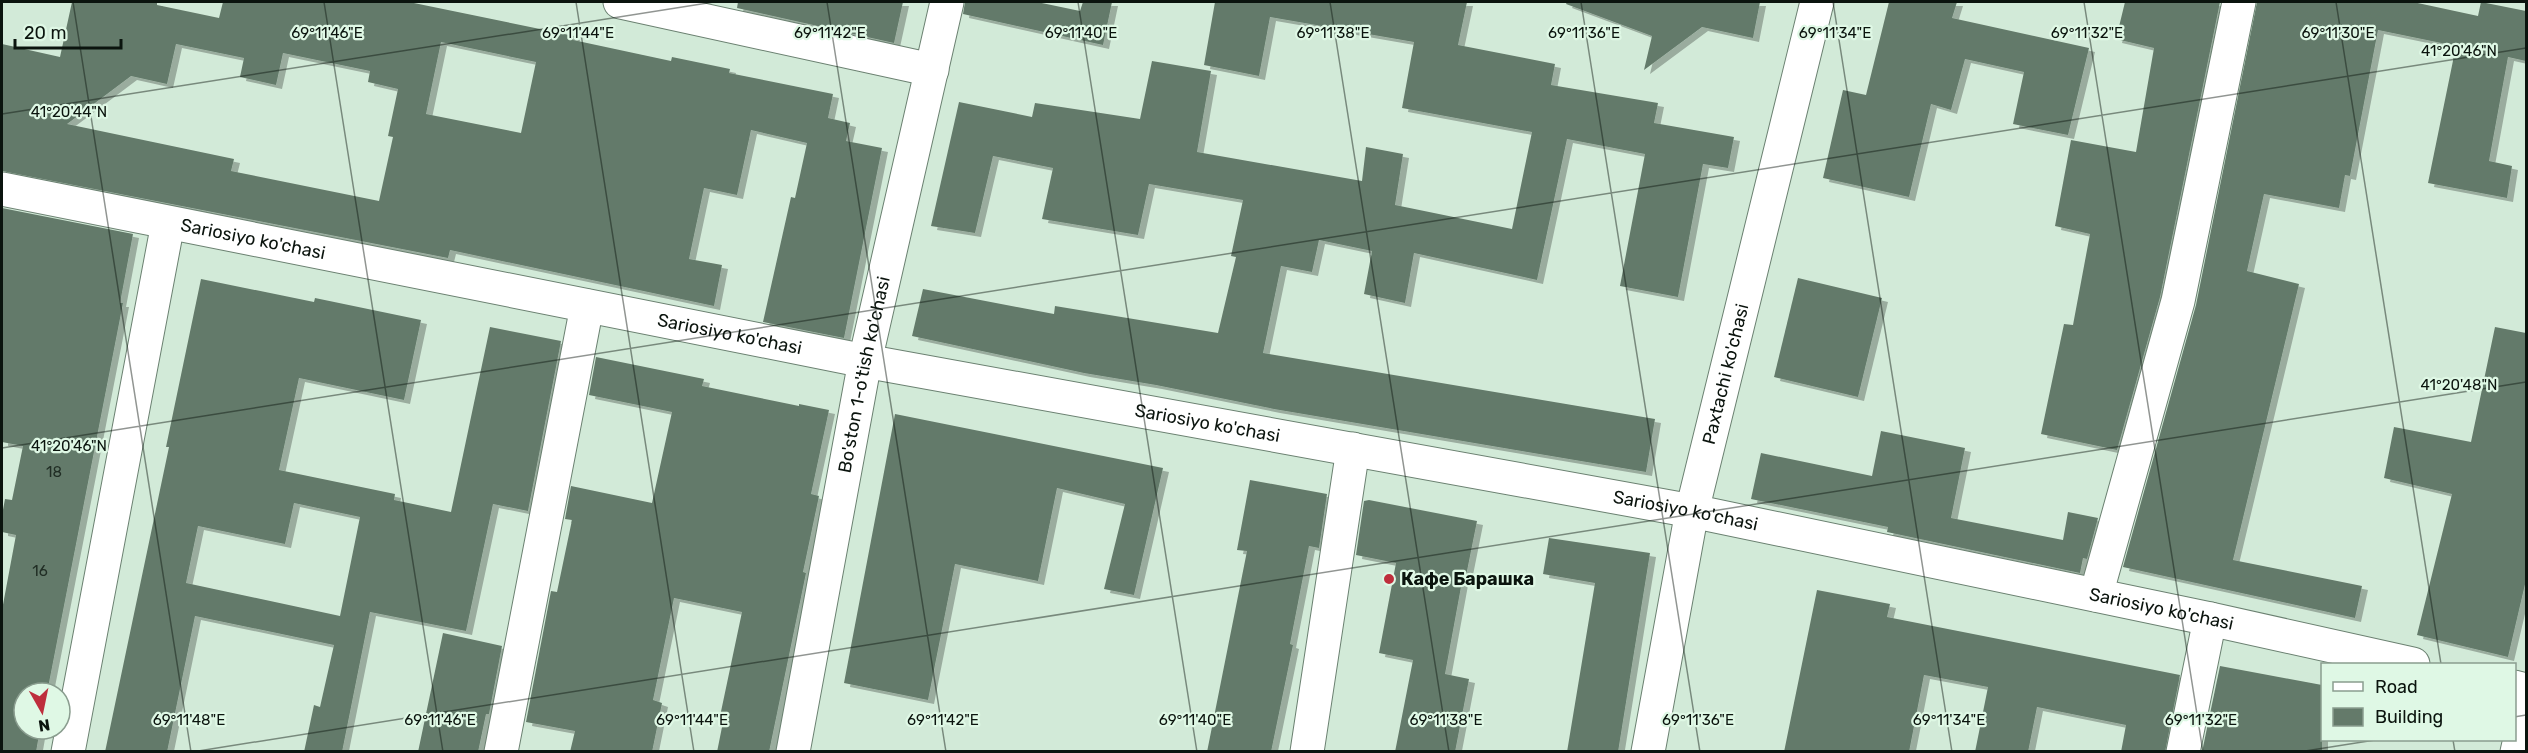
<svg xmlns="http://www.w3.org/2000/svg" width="2528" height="753" font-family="Rubik,sans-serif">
	<defs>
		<filter id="shadow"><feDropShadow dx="6" dy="4" stdDeviation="0" flood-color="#0004"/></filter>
	</defs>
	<rect width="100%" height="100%" fill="#d2ead8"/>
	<g fill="#647a6a" fill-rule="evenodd" filter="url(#shadow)">
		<path d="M72,2H157V5L219,18L223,2H409L574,36L573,40L671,61L672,57L730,69L729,73L833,94L828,118L850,123L846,141L882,148L844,338L763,322L791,197L795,198L807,143L751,130L737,195L704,188L689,259L722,265L714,306L450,250L448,258L2,171V44L60,57ZM441,42L536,62L521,133L426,114ZM176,44L244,58L240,77L276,85L283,53L370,71L368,82L398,89L388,136L393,137L379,201L231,171L234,159L67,124L131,76L167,84Z"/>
		<path d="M738,2H903L894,43L737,8Z"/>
		<path d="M965,2H1037L1080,11L1083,2H1112L1103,45L963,14Z"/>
		<path d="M1215,2H1467L1458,45L1555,64L1551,85L1658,103L1654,123L1734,137L1728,168L1703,164L1678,297L1620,286L1645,154L1567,139L1537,280L1414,253L1405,303L1364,294L1372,251L1319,240L1312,272L1281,266L1263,353L1655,419L1646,472L1274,409L1156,385L1084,373L912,336L923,289L1054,314L1055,306L1218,333L1236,257L1231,256L1243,200L1149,184L1138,235L1042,219L1053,168L993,156L975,233L931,226L959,102L1032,117L1035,103L1140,119L1152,61L1211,71L1197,152L1362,181L1366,147L1403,154L1395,205L1512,229L1532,132L1402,108L1414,42L1270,17L1259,76L1204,65Z"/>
		<path d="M1567,2H1760L1753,38L1702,27L1644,70L1652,36L1566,4Z"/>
		<path d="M1889,2H1957L1952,18L2089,48L2068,135L2013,124L2024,72L1965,59L1951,110L1931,104L1909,197L1823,178L1843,90L1866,95Z"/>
		<path d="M2125,2H2220L2160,297L2117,450L2041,434L2064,324L2073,325L2090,234L2055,226L2071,140L2136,152L2154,48L2116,39Z"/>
		<path d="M2257,2H2413L2478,16L2481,2L2526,11V61L2508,57L2489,161L2512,166L2507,198L2428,183L2456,46L2378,30L2350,176L2345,175L2339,208L2264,194L2247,271L2299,284L2233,560L2362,586L2355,618L2123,567L2196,305Z"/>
		<path d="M2,208L133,234L120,303H123L47,693H24V729H40L36,752H2V610L16,535L2,532V515L5,499L12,500L23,446L2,442Z"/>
		<path d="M1798,278L1882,298L1858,397L1774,377Z"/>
		<path d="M201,279L314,302L315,298L421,320L404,400L299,378L279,470L395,494L394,500L451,512L490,327L561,341L528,511L493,504L466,631L370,612L342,752H304L314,705L320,707L334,645L195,616L167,752H105L169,447H166ZM294,503L360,517L340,616L186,583L198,526L285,544Z"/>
		<path d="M2495,327L2526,333V580L2508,657L2417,635L2452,494L2384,478L2394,427L2471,442Z"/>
		<path d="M596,357L704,379L702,386L799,406V404L829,410L811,494L819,496L803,572L806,573L769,752H717L723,722L719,721L742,612L674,598L653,700L662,703L652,752H570L575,731L526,722L551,591L557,592L572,520L565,519L571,486L652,503L672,412L589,395Z"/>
		<path d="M895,414L1163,468L1134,595L1104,589L1125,504L1057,488L1038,581L955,564L928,700L844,683Z"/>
		<path d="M1881,431L1965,448L1951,518L2063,540L2068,512L2098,518L2087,559L2083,558L2080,573L1887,532L1888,527L1751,499L1761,453L1872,476Z"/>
		<path d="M1250,480L1327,494L1319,548L1309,546L1290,644L1293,645L1271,752H1207L1247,551L1237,550Z"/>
		<path d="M1369,500L1477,521L1466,576H1463L1445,674L1469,679L1455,752H1395L1413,660L1379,653L1396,563L1356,555L1364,501Z"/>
		<path d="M1549,538L1650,553L1618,752H1567L1595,583L1543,574Z"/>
		<path d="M1817,590L1890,604L1887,617L2180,675L2165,752H2121L2126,725L2037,707L2028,752H1975L1988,687L1924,675L1909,752H1784Z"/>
		<path d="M443,633L502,646L489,714H486L478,752H418Z"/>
		<path d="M2220,666L2322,685V752H2202Z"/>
	</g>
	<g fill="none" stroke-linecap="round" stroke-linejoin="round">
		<g stroke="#6b8171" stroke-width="35">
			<g id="minor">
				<path d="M620,2L932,70"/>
				<path id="s1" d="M2,189L865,361L1692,511L2210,619L2413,664"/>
				<path d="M2096,595L2178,301L2239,2"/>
				<path d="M2514,687L2526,690"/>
				<path d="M68,752L168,223"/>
				<path d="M501,752L587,306"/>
				<path id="s2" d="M793,752L865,361L947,2"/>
				<path d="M1307,752L1353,449"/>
				<path id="s3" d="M1648,752L1692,511L1817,2"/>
				<path d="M2183,752L2210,619"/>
				<path d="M2517,752L2526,712"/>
			</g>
		</g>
		<use href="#minor" stroke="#fff" stroke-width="33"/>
	</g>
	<path fill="none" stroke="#0b140e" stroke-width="1.5" stroke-opacity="0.45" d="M73,2L191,752M324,2L443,752M576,2L694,752M827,2L946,752M1078,2L1197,752M1330,2L1449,752M1581,2L1700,752M1833,2L1952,752M2084,2L2203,752M2336,2L2441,664M2,114L714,2M2,448L2526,48M2514,717L2526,715M2453,740L2455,752M192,752L2526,382M2299,752L2375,740"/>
	<circle fill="#be2e3c" stroke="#dff8e5" stroke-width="2" cx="1389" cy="579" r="6"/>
	<g text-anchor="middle" stroke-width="4.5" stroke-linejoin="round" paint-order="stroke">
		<g font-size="15" fill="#212e25">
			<text x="54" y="477">18</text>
			<text x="40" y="576">16</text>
		</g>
		<g font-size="18" fill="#0b140e" stroke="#dff8e5">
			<text dy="6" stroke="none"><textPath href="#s1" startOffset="256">Sariosiyo ko'chasi</textPath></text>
			<text dy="6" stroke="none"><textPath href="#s1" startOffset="742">Sariosiyo ko'chasi</textPath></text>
			<text dy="6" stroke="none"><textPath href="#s2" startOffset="384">Bo'ston 1-o'tish ko'chasi</textPath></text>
			<text dy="6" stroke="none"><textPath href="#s3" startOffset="386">Paxtachi ko'chasi</textPath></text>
			<text dy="6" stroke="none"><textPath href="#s1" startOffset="1228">Sariosiyo ko'chasi</textPath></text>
			<text dy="6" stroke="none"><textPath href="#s1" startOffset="1714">Sariosiyo ko'chasi</textPath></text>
			<text dy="6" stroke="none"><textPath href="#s1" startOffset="2200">Sariosiyo ko'chasi</textPath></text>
		</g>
		<g font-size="18" font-weight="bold" fill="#0b140e" stroke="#dff8e5" text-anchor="start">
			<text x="1401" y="585">Кафе Барашка</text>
		</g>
	</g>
	<g font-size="15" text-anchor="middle" fill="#0b140e" stroke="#dff8e5" stroke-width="4.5" stroke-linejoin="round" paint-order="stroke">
		<text x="578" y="38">69°11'44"E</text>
		<text x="1835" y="38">69°11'34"E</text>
		<text x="2087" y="38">69°11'32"E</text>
		<text x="327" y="38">69°11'46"E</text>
		<text x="830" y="38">69°11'42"E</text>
		<text x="1081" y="38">69°11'40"E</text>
		<text x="1333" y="38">69°11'38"E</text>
		<text x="1584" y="38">69°11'36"E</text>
		<text x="2338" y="38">69°11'30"E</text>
		<text x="2459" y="56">41°20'46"N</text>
		<text x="69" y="117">41°20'44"N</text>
		<text x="2459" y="390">41°20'48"N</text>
		<text x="69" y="451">41°20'46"N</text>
		<text x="189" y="725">69°11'48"E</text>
		<text x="440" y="725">69°11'46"E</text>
		<text x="692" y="725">69°11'44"E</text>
		<text x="943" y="725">69°11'42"E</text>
		<text x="1195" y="725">69°11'40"E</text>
		<text x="1446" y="725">69°11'38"E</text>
		<text x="1698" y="725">69°11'36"E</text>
		<text x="1949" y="725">69°11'34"E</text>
		<text x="2201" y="725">69°11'32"E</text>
	</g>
	<rect width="2528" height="753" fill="none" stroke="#0b140e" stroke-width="6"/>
	<rect x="2321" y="663" width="195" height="78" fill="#dff8e5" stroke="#8a9d8f" stroke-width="1.5"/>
	<rect x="2333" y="682" width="30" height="9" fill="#ffffff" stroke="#8a9d8f" stroke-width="1.5"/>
	<text x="2375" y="693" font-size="18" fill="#0b140e">Road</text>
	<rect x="2333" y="708" width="30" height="18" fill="#647a6a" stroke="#8a9d8f" stroke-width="1.5"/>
	<text x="2375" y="723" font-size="18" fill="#0b140e">Building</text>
	<g transform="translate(42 711) rotate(171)"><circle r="28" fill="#dff8e5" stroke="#8a9d8f" stroke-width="1.5"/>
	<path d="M0-4.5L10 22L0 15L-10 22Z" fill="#be2e3c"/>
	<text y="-9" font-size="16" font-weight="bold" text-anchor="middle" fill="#0b140e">N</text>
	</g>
	<path d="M15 39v9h106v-9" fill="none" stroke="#0b140e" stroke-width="3"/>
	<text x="24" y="39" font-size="18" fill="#0b140e" stroke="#dff8e5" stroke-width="4.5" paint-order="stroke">20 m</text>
</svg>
